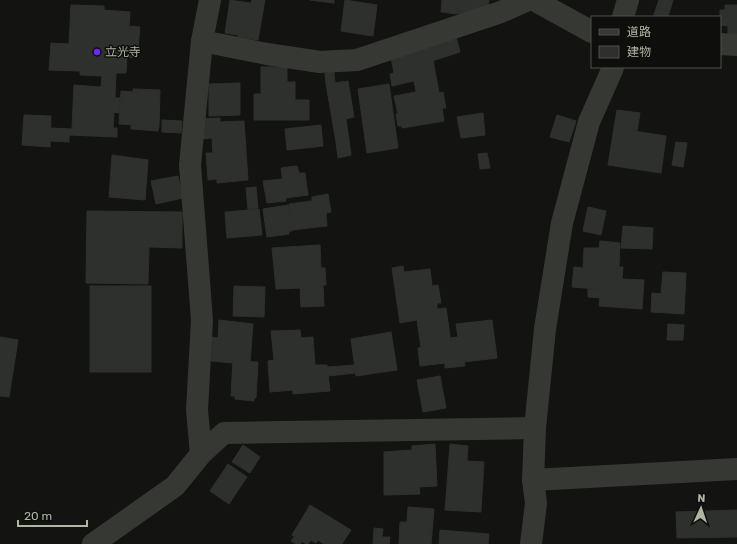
<svg xmlns="http://www.w3.org/2000/svg" width="737" height="544" font-family="Rubik,'Noto Sans JP',sans-serif">
	<rect width="100%" height="100%" fill="#131412"/>
	<g fill="#2e302d" stroke="#2d302c">
		<path d="M230,0L236,1L231,34L225,33Z"/>
		<path d="M252,0H265L264,5L251,3Z"/>
		<path d="M310,0H334V3Z"/>
		<path d="M345,0L377,5L373,36L341,31Z"/>
		<path d="M442,0H489L488,6L483,8L458,14L441,12Z"/>
		<path d="M659,0H673L668,17H653Z"/>
		<path d="M236,1L264,5L258,40L238,37V35L231,34Z"/>
		<path d="M71,5L104,6V10L130,12L129,26L140,27L137,58L127,57L126,73H116L115,98H120L119,113L114,112L113,128H117V137L69,135V142L50,141L51,128L72,129L74,85L101,87L102,76L80,75V71L49,70L51,43L69,44Z"/>
		<path d="M725,5H737V36L728,35V26L720,25V10H725Z"/>
		<path d="M456,37L460,52L426,63L421,49Z"/>
		<path d="M421,49L426,63L433,60L439,93L417,96L414,81L392,86L390,74L394,73L391,57Z"/>
		<path d="M261,67H287V82H295V100H309V120H254V94H261Z"/>
		<path d="M334,72L335,83L326,84L325,73Z"/>
		<path d="M348,81L354,117L346,119L349,140L336,142L326,84Z"/>
		<path d="M240,83V115L209,116V84Z"/>
		<path d="M389,84L398,148L367,153L358,89Z"/>
		<path d="M133,89L160,90L159,126L119,124L121,91L133,92Z"/>
		<path d="M416,92L417,96L443,92L446,108H442L444,121L402,128V126H398L396,114H398L394,96Z"/>
		<path d="M617,110L640,113L637,131L614,128Z"/>
		<path d="M483,113L485,135L461,138L457,117Z"/>
		<path d="M24,115L51,116L50,147L22,145Z"/>
		<path d="M557,115L576,121L569,142L550,137Z"/>
		<path d="M220,118V122L244,121L248,180L217,183V179L208,180L206,153H213L212,138L203,139L201,119Z"/>
		<path d="M162,120L182,121L181,133L162,132Z"/>
		<path d="M131,125L159,126L158,131L131,129Z"/>
		<path d="M321,125L323,146L287,150L285,129Z"/>
		<path d="M614,128L666,136L661,173L608,165Z"/>
		<path d="M349,140L351,155L338,158L336,142Z"/>
		<path d="M676,142L687,143L683,167L672,165Z"/>
		<path d="M487,153L490,168L480,169L478,154Z"/>
		<path d="M112,155L148,160L145,200L109,197Z"/>
		<path d="M297,166L299,173H305L308,195L285,198L281,168Z"/>
		<path d="M178,176L183,198L156,204L151,181Z"/>
		<path d="M283,179L286,201L267,203L263,181Z"/>
		<path d="M256,187L258,208L248,209L246,188Z"/>
		<path d="M328,194L331,212L326,213L327,226L292,230L289,204L312,201V197Z"/>
		<path d="M288,205L292,231H289V234L267,237L263,209Z"/>
		<path d="M588,207L606,211L601,235L583,231Z"/>
		<path d="M259,209L262,235L227,238L225,212Z"/>
		<path d="M87,211L182,212V248L149,247L148,284L86,283Z"/>
		<path d="M623,226L653,228L652,249L621,248Z"/>
		<path d="M600,241L620,243L619,267H623L621,291L572,287L574,267L583,268L584,248H599Z"/>
		<path d="M320,245L321,268H325L326,285H323L324,306L301,307L300,288L276,289L272,248Z"/>
		<path d="M403,266L404,272L430,269L432,286L438,285L441,303H437V309L446,308L451,344L421,348L417,320L400,323L392,268Z"/>
		<path d="M663,272L686,273L684,314L651,312L652,293L661,294Z"/>
		<path d="M622,279L644,280L642,309L599,306L600,298L588,297V289L621,291Z"/>
		<rect x="90" y="286" width="61" height="86"/>
		<path d="M234,286L265,287L264,317L233,316Z"/>
		<path d="M219,320L253,324L250,362L233,361V363L211,361L212,337L218,338Z"/>
		<path d="M492,320L497,358L464,362L465,366L445,368V363L420,366L418,348L451,344V338L458,337L456,324Z"/>
		<path d="M668,324L684,325L683,340H667Z"/>
		<path d="M300,330L301,338L313,337L315,365H327L330,391L293,394V390L270,392L268,361L274,360L271,331Z"/>
		<path d="M391,332L397,370L356,376L351,339Z"/>
		<path d="M0,337L18,340L9,397L0,396Z"/>
		<path d="M233,361L258,362L256,398H254V401L235,399V396H231Z"/>
		<path d="M354,365L355,373L328,376V367Z"/>
		<path d="M440,376L446,408L423,412L417,380Z"/>
		<path d="M435,444L437,486L419,487L420,494L384,495V452L412,450V446Z"/>
		<path d="M450,444L468,446L467,461L484,462L481,512L445,510Z"/>
		<path d="M243,445L260,457L250,473L232,462Z"/>
		<path d="M228,464L247,477L229,504L210,491Z"/>
		<path d="M310,505L351,530L342,544H324L318,540L316,543L311,540L308,544H306L292,535Z"/>
		<path d="M408,507L434,509L431,544H399L400,522H407Z"/>
		<path d="M737,510V537L677,538L676,512Z"/>
		<path d="M374,528L383,529L382,537H390L389,544H373Z"/>
		<path d="M440,530L489,534L488,544H439Z"/>
		<path d="M294,537L302,542L300,544H296L291,541Z"/>
	</g>
	<g fill="none" stroke-linecap="round" stroke-linejoin="round">
		<g stroke="#363933" stroke-width="22">
			<path d="M534,0L592,32"/>
			<path d="M623,17L628,0"/>
			<path d="M202,41L267,54L320,62L357,60L501,12L528,0"/>
			<path d="M720,44L737,45"/>
			<path d="M201,454L197,410L202,320L190,165L202,41L210,0"/>
			<path d="M533,480L737,469"/>
			<path d="M93,544L175,486L201,454L224,433L535,428"/>
			<path d="M531,544L536,503L533,480L535,428L545,329L562,223L589,122L612,70L613,67"/>
		</g>
	</g>
	<circle fill="#6b29f5" stroke="#0e0f0d" stroke-width="1.5" cx="97" cy="52" r="4"/>
	<g text-anchor="middle" stroke-width="3" stroke-linejoin="round" paint-order="stroke">
		<g font-size="12" fill="#aeb5a3" stroke="#0e0f0d" text-anchor="start">
			<text x="105" y="56">立光寺</text>
		</g>
	</g>
	<rect x="591" y="16" width="130" height="52" fill="#0e0f0d" stroke="#4e5149"/>
	<rect x="599" y="29" width="20" height="6" fill="#363933" stroke="#4e5149"/>
	<text x="627" y="36" font-size="12" fill="#aeb5a3">道路</text>
	<rect x="599" y="46" width="20" height="12" fill="#2e302d" stroke="#4e5149"/>
	<text x="627" y="56" font-size="12" fill="#aeb5a3">建物</text>
	<g transform="translate(701 508) rotate(3)" stroke="#0e0f0d" stroke-width="3" paint-order="stroke">
	<path d="M0-3L7 15L0 10L-7 15Z" fill="#aeb5a3"/>
	<text y="-6" font-size="11" font-weight="bold" text-anchor="middle" fill="#aeb5a3">N</text>
	</g>
	<path d="M18 520v6h69v-6" fill="none" stroke="#aeb5a3" stroke-width="2"/>
	<text x="24" y="520" font-size="12" fill="#aeb5a3" stroke="#0e0f0d" stroke-width="3" paint-order="stroke">20 m</text>
</svg>
